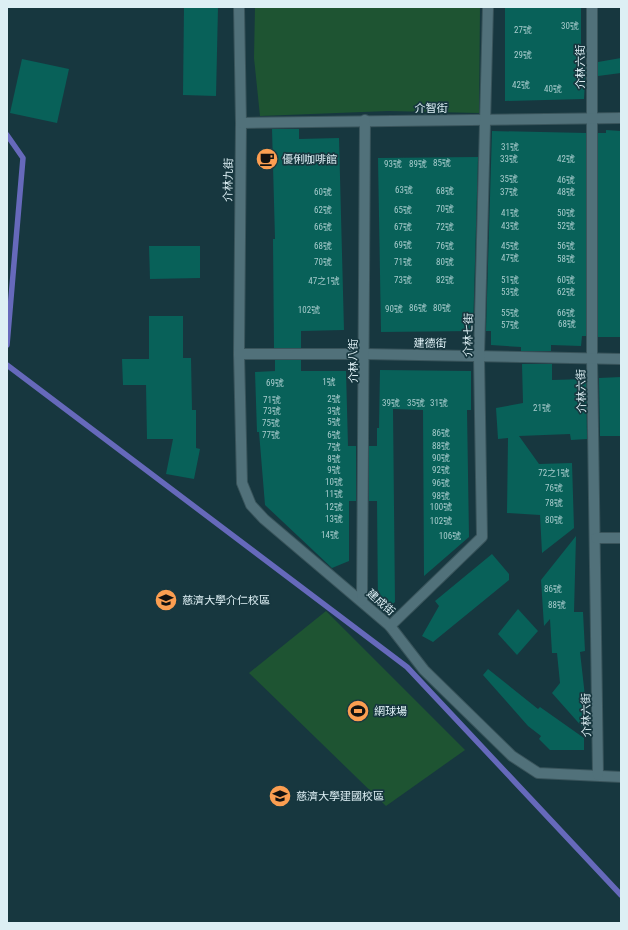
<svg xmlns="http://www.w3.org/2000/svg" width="628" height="930" font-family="'Roboto Condensed','Noto Sans TC',sans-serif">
	<rect width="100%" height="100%" fill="#17373f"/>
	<g fill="#1e5432">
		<path d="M255,7H480L479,113L388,111L260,116L254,58Z"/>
		<path d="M326,611L465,750L386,806L249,673Z"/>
	</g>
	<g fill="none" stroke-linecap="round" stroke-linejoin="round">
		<g stroke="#6669bb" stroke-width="5.5">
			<path d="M7,135L23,158L7,345"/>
			<path d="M7,365L407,667L621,895"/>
		</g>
	</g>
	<g fill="#086159">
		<path d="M184,7H218L216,96L183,95Z"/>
		<path d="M505,7H581V64H586L584,99L505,101Z"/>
		<path d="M621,58V73L598,76V62Z"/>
		<path d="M22,59L69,69L57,123L10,113Z"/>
		<path d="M272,129H299V139L339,138L344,330L301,331V348H274L273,239H275Z"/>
		<path d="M606,130L621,131V337H598V133H606Z"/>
		<path d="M492,131L586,133V336H582L581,346L551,345V351H521V347L491,345V331H486Z"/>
		<path d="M478,157L473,331L381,332L378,158Z"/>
		<path d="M149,246H200V278L150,279Z"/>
		<path d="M149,316H183V358H191L192,410H196V448L200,449L194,479L166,474L173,439H147L146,385H123L122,359H149Z"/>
		<path d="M275,360H301V371H346L348,446H356V501H349V561L332,568L265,505L259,432H257L255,372L275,371Z"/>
		<path d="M522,364H552V380L586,379L587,439L571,440L570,434L519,436L539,464L572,463L574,528L542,553L540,515L507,513L508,438L498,439L496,408L523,403Z"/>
		<path d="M380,370L471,371V410H467L469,537L424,576L423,410L393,409L395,602L383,612L378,607L377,501H369V446H377V428H379Z"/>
		<path d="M621,377V436H600L599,378Z"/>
		<path d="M576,536L574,612H583L585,651L580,652L586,705H584V729L552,693L560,683L557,653H552L550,619L544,626L541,580Z"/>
		<path d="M492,554L509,574V580L433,642L422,636L439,606L435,601Z"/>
		<path d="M518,609L538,631L517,655L498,634Z"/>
		<path d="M488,669L538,709L540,707L584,738V750H550L539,739L541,736L528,726L483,675Z"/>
	</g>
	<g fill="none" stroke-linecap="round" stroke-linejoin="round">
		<g stroke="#39545b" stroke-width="12">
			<g id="minor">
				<path d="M239,7L241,123L239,354L242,483L251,505L264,519L390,626L424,670L512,756L538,773L621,777"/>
				<path d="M592,7V359L598,775"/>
				<path d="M241,123L621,118"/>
				<path d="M239,354H365L621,359"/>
				<path d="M596,538H621"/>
				<path d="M362,601L365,120"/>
				<path d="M390,626L482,537L479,356L488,7"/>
			</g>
		</g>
		<use href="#minor" stroke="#51717a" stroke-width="10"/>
	</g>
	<defs>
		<g id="cafe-disc" transform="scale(1.15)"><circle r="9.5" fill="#fb9e51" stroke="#17373f"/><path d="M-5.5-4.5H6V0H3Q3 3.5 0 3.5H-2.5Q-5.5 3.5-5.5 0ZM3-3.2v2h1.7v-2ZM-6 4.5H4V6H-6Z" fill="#111"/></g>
		<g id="university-disc" transform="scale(1.15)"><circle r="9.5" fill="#fb9e51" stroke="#17373f"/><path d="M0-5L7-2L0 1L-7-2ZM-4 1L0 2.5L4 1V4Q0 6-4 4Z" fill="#111"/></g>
		<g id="stadium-disc" transform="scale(1.15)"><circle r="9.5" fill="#fb9e51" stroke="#17373f"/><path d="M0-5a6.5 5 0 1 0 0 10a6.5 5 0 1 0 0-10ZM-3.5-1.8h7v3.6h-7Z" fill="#111"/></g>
	</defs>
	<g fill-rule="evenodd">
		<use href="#cafe-disc" x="267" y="159"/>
		<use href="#university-disc" x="166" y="600"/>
		<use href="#stadium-disc" x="358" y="711"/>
		<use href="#university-disc" x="280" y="796"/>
	</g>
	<g text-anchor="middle" stroke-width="3.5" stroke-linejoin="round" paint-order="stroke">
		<g font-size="9" fill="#a8cccd">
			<text x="570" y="29">30號</text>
			<text x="523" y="33">27號</text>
			<text x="523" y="58">29號</text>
			<text x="521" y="88">42號</text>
			<text x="553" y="92">40號</text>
			<text x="510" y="150">31號</text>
			<text x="509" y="162">33號</text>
			<text x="566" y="162">42號</text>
			<text x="442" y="166">85號</text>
			<text x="393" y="167">93號</text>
			<text x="418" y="167">89號</text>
			<text x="509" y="182">35號</text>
			<text x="566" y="183">46號</text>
			<text x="404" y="193">63號</text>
			<text x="445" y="194">68號</text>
			<text x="323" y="195">60號</text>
			<text x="509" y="195">37號</text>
			<text x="566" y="195">48號</text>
			<text x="445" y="212">70號</text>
			<text x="323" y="213">62號</text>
			<text x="403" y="213">65號</text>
			<text x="510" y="216">41號</text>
			<text x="566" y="216">50號</text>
			<text x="510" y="229">43號</text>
			<text x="566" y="229">52號</text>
			<text x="323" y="230">66號</text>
			<text x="403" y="230">67號</text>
			<text x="445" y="230">72號</text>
			<text x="403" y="248">69號</text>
			<text x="323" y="249">68號</text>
			<text x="445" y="249">76號</text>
			<text x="510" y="249">45號</text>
			<text x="566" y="249">56號</text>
			<text x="510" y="261">47號</text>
			<text x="566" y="262">58號</text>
			<text x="323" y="265">70號</text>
			<text x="403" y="265">71號</text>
			<text x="445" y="265">80號</text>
			<text x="403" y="283">73號</text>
			<text x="445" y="283">82號</text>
			<text x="510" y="283">51號</text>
			<text x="566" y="283">60號</text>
			<text x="324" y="284">47之1號</text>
			<text x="510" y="295">53號</text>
			<text x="566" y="295">62號</text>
			<text x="418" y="311">86號</text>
			<text x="442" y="311">80號</text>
			<text x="394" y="312">90號</text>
			<text x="309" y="313">102號</text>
			<text x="510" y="316">55號</text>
			<text x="566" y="316">66號</text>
			<text x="567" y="327">68號</text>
			<text x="510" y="328">57號</text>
			<text x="329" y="385">1號</text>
			<text x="275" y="386">69號</text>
			<text x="334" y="402">2號</text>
			<text x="272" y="403">71號</text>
			<text x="391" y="406">39號</text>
			<text x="416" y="406">35號</text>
			<text x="439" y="406">31號</text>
			<text x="542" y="411">21號</text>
			<text x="272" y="414">73號</text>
			<text x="334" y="414">3號</text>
			<text x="334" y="425">5號</text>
			<text x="271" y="426">75號</text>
			<text x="441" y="436">86號</text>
			<text x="271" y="438">77號</text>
			<text x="334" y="438">6號</text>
			<text x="441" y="449">88號</text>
			<text x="334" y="450">7號</text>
			<text x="441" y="461">90號</text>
			<text x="334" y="462">8號</text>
			<text x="334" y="473">9號</text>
			<text x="441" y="473">92號</text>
			<text x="554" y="476">72之1號</text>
			<text x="334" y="485">10號</text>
			<text x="441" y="486">96號</text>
			<text x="554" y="491">76號</text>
			<text x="334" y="497">11號</text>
			<text x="441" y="499">98號</text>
			<text x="554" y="506">78號</text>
			<text x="334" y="510">12號</text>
			<text x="441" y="510">100號</text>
			<text x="334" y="522">13號</text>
			<text x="554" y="523">80號</text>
			<text x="441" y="524">102號</text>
			<text x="330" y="538">14號</text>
			<text x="450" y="539">106號</text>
			<text x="553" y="592">86號</text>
			<text x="557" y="608">88號</text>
		</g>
		<g font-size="11" fill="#ddeff4" stroke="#17373f">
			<text transform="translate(580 67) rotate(-90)" y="4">介林六街</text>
			<text x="431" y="112">介智街</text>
			<text transform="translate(228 180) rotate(-89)" y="4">介林九街</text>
			<text transform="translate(468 335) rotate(-89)" y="4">介林七街</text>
			<text transform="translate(430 343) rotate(1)" y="4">建德街</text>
			<text transform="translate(353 361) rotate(-90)" y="4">介林八街</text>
			<text transform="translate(581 391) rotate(-91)" y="4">介林六街</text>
			<text transform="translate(381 602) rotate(41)" y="4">建成街</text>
			<text transform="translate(586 715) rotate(-91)" y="4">介林六街</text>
		</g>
		<g font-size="11" fill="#ddeff4" stroke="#17373f" text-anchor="start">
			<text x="282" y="163">優俐咖啡館</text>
			<text x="182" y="604">慈濟大學介仁校區</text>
			<text x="374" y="715">網球場</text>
			<text x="296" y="800">慈濟大學建國校區</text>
		</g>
	</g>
	<rect width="628" height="930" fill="none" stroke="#ddeff4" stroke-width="16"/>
</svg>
